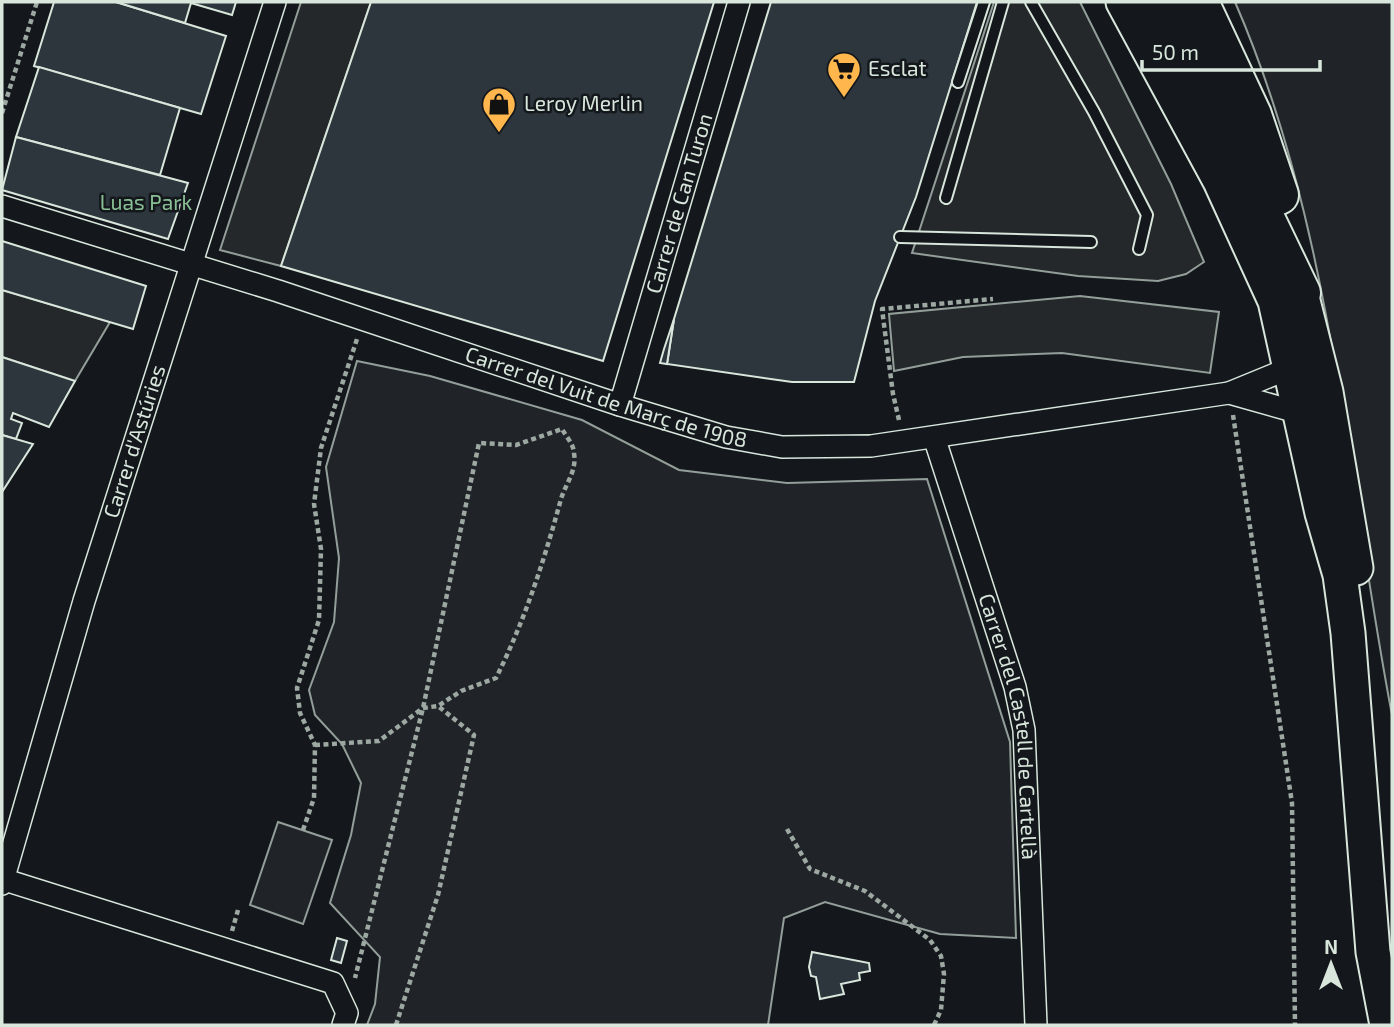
<svg xmlns="http://www.w3.org/2000/svg" width="1394" height="1027" font-family="'Exo 2',sans-serif">
	<rect width="100%" height="100%" fill="#14181c"/>
	<g fill="#202428" stroke="#939e99" stroke-width="2">
		<path d="M1235,2H1392V715C1346,476 1333,227 1235,2Z"/>
		<path d="M357,361L430,376L582,420L679,470L787,483L927,479L1010,742L1016,938L940,934L825,902L784,918L768,1025H367L375,1004L380,957L330,903L351,835L361,783L342,744L315,715L309,690L334,622L339,558L326,467Z"/>
		<path d="M278,822L332,840L303,924L250,905Z"/>
	</g>
	<g fill="#24282b" stroke="#939e99" stroke-width="2">
		<path d="M301,2H371L281,266L220,250Z"/>
		<path d="M994,2H1080L1171,184L1204,262L1186,274L1158,281L1078,276L912,253Z"/>
		<path d="M2,290L110,322L75,381L2,357Z"/>
		<path d="M1080,296L1219,312L1210,373L1062,353L963,357L894,371L889,314Z"/>
	</g>
	<g fill="#2c363c" stroke="#d8e6dc" stroke-width="2">
		<path d="M54,2H116L226,36L201,114L34,66Z"/>
		<path d="M116,2H236L232,15L191,3L185,23Z"/>
		<path d="M371,2H714L603,361L281,266Z"/>
		<path d="M771,2H977L916,197L875,301L854,382H792L667,364L674,319Z"/>
		<path d="M39,67L180,108L160,175L16,137Z"/>
		<path d="M16,137L188,183L168,239L2,190Z"/>
		<path d="M2,241L146,286L133,329L2,290Z"/>
		<path d="M674,319L667,364L660,363L664,349Z"/>
		<path d="M2,357L75,381L49,427L13,413L11,419L22,423L16,439L2,435Z"/>
		<path d="M2,435L33,444L2,492Z"/>
		<path d="M337,938L347,941L341,963L331,960Z"/>
		<path d="M812,952L869,963L870,971L859,973L860,980L841,984L844,994L820,999L816,977L811,976L809,967Z"/>
	</g>
	<g fill="none" stroke-linecap="round" stroke-linejoin="round">
		<g stroke="#d8e6dc" stroke-width="14">
			<g id="lane">
				<path d="M1031,2L1094,112L1147,215L1139,249"/>
				<path d="M958,82L984,2"/>
				<path d="M946,198L1003,2"/>
				<path d="M900,237L1091,242"/>
			</g>
		</g>
		<g stroke="#d8e6dc" stroke-width="24">
			<g id="street">
				<path id="s1" d="M2,206L278,291L620,405L726,437L782,447L871,446L1229,393L1290,368"/>
				<path d="M1229,393L1300,413"/>
				<path id="s2" d="M620,405L739,2"/>
				<path id="s3" d="M934,437L1015,687L1024,730L1036,1025"/>
				<path d="M2,879L333,983L347,1013L343,1025"/>
				<path id="s4" d="M2,884L84,601L275,2"/>
			</g>
		</g>
		<g stroke="#d8e6dc" stroke-width="37">
			<g id="primary">
				<path d="M1123,2L1220,181L1275,301L1322,513L1340,575L1348,633L1373,952L1387,1025"/>
				<path d="M1301,293L1326,392L1356,568"/>
			</g>
		</g>
		<g stroke="#d8e6dc" stroke-width="42">
			<g id="highway">
				<path d="M1161,2L1301,293"/>
				<path d="M1199,2L1252,115L1279,195"/>
			</g>
		</g>
		<g stroke="#9da8a2" stroke-width="4.5" stroke-dasharray="5 3.5" stroke-linecap="butt">
			<path d="M2,113L37,2"/>
			<path d="M1233,415L1292,803L1295,1025"/>
			<path d="M899,420L893,394L882,309L993,299"/>
			<path d="M315,745L379,741L423,708L438,706L461,691L496,678C525,620 544,561 561,499C566,483 577,471 574,453C574,445 566,436 562,429L516,445L479,443L423,708L355,978"/>
			<path d="M787,829L810,869L865,891L930,940L941,956L944,974L941,1010L934,1025"/>
			<path d="M303,830L314,798L315,745L300,713L297,688L319,620L321,549L314,504L321,448L357,339"/>
			<path d="M232,931L238,910"/>
			<path d="M396,1025L438,895L474,735L438,706"/>
		</g>
		<use href="#lane" stroke="#14181c" stroke-width="10"/>
		<use href="#street" stroke="#14181c" stroke-width="21"/>
		<use href="#primary" stroke="#14181c" stroke-width="33"/>
		<use href="#highway" stroke="#14181c" stroke-width="38"/>
	</g>
	<defs>
		<g id="supermarket-pin" transform="scale(1.75)"><path d="M0 17L-7.5 6A9.5 9.5 0 1 1 7.5 6Z" fill="#ffb74d" stroke="#14181c"/><path d="M-6-5.5h2.5l.6 2H6L4.5 2H-2.5L-4.4-4H-6ZM-1.5 3.2a1.3 1.3 0 1 0 .1 0ZM3 3.2a1.3 1.3 0 1 0 .1 0Z" fill="#111"/></g>
		<g id="shop-pin" transform="scale(1.75)"><path d="M0 17L-7.5 6A9.5 9.5 0 1 1 7.5 6Z" fill="#ffb74d" stroke="#14181c"/><path d="M-5-2.5h2.3a2.7 3.5 0 0 1 5.4 0H5L5.5 6h-11ZM-1.5-2.5h3a1.5 2.3 0 0 0-3 0Z" fill="#111"/></g>
	</defs>
	<g fill-rule="evenodd">
		<use href="#supermarket-pin" x="844" y="69"/>
		<use href="#shop-pin" x="499" y="104"/>
	</g>
	<g text-anchor="middle" stroke-width="5" stroke-linejoin="round" paint-order="stroke">
		<g font-size="21" fill="#d8e6dc" stroke="#14181c" text-anchor="start">
			<text x="868" y="76">Esclat</text>
			<text x="524" y="111">Leroy Merlin</text>
		</g>
		<g font-size="21" fill="#8ac095" stroke="#14181c">
			<text x="146" y="210">Luas Park</text>
		</g>
		<g font-size="21" fill="#d8e6dc" stroke="#14181c">
			<text dy="7" stroke="none"><textPath href="#s2" startOffset="210">Carrer de Can Turon</textPath></text>
			<text dy="7" stroke="none"><textPath href="#s1" startOffset="634">Carrer del Vuit de Març de 1908</textPath></text>
			<text dy="7" stroke="none"><textPath href="#s4" startOffset="462">Carrer d'Astúries</textPath></text>
			<text dy="7" stroke="none"><textPath href="#s3" startOffset="301">Carrer del Castell de Cartellà</textPath></text>
		</g>
	</g>
	<rect width="1394" height="1027" fill="none" stroke="#d8e6dc" stroke-width="7"/>
	<g transform="translate(1331 964)" stroke="#14181c" stroke-width="5" paint-order="stroke">
	<path d="M0-5L12 26L0 18L-12 26Z" fill="#d8e6dc"/>
	<text y="-10" font-size="19" font-weight="bold" text-anchor="middle" fill="#d8e6dc">N</text>
	</g>
	<path d="M1142 60v10h178v-10" fill="none" stroke="#d8e6dc" stroke-width="3.5"/>
	<text x="1152" y="60" font-size="21" fill="#d8e6dc" stroke="#14181c" stroke-width="5" paint-order="stroke">50 m</text>
</svg>
